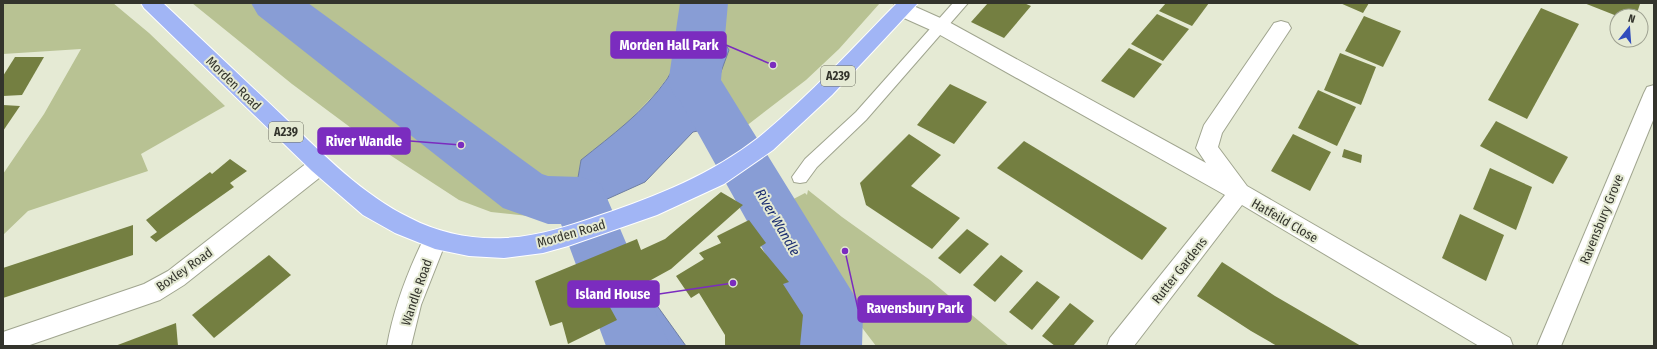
<svg xmlns="http://www.w3.org/2000/svg" width="1657" height="349" font-family="'Fira Sans Condensed',sans-serif">
	<rect width="100%" height="100%" fill="#e5ead4"/>
	<g fill="#b8c293">
		<path d="M3,3H113L149,33L225,106L141,154L148,171L28,211L3,235V174L44,114L81,49L3,54Z"/>
		<path d="M192,3H880L839,49L806,80L741,130L729,112L718,80L729,49L668,77L655,94L623,127L581,160L575,195L534,183L512,199L546,218L491,212L459,200L370,142L292,84Z"/>
		<path d="M808,190L842,217L930,280L1009,346H876L819,271L796,232L782,205L805,193L807,195Z"/>
	</g>
	<g fill="#889dd5" stroke="#6e7ea2">
		<path d="M703,8L729,50L718,80L729,112L741,130L720,147L707,129L693,132L645,182L594,205L581,201L575,195L581,160C612,135 644,112 667,79C680,59 692,29 703,8Z"/>
		<path d="M648,293L686,346H615L621,303Z"/>
	</g>
	<g fill="none" stroke-linecap="round" stroke-linejoin="round">
		<g fill="#889dd5" fill-rule="evenodd">
			<path d="M251,3H308L542,174L548,176L581,177L601,184L670,346H606L561,224H548L503,208L258,15Z"/>
			<path d="M680,3H728L721,80L854,295L863,315L862,346H798L801,318L679,99L676,98L668,84Z"/>
		</g>
	</g>
	<g fill="#747f41">
		<path d="M988,3H1024L1031,6L1004,38L971,22Z"/>
		<path d="M1166,3H1209L1192,26L1159,11Z"/>
		<path d="M1340,3H1369L1363,13Z"/>
		<path d="M1584,3H1638L1640,4L1636,16H1617Z"/>
		<path d="M1541,8L1579,24L1527,119L1488,100Z"/>
		<path d="M1157,14L1189,29L1163,61L1131,44Z"/>
		<path d="M1364,16L1401,31L1383,67L1345,51Z"/>
		<path d="M1129,48L1162,64L1134,98L1101,81Z"/>
		<path d="M1340,53L1376,67L1361,105L1324,90Z"/>
		<path d="M15,57H44L22,95L3,96V76Z"/>
		<path d="M950,84L987,102L954,144L917,125Z"/>
		<path d="M1318,90L1356,107L1337,146L1298,128Z"/>
		<path d="M3,105L20,106L3,131Z"/>
		<path d="M1496,121L1568,157L1553,184L1480,146Z"/>
		<path d="M909,134L941,155L911,186L960,218L932,249L866,205L860,183Z"/>
		<path d="M1293,134L1331,152L1310,191L1271,171Z"/>
		<path d="M1024,141L1167,228L1142,260L997,168Z"/>
		<path d="M1344,149L1362,155L1361,163L1342,157Z"/>
		<path d="M230,159L247,171L230,183L234,187L156,242L150,237L157,232L146,220L210,172L212,174Z"/>
		<path d="M1490,168L1532,187L1516,230L1473,209Z"/>
		<path d="M721,192L743,205L671,269L651,280L606,300L617,320L568,344L562,322L550,326L535,281L637,239L641,250L665,239Z"/>
		<path d="M1460,214L1504,235L1486,281L1442,258Z"/>
		<path d="M749,220L766,243L760,247L789,282L783,284L803,315L800,346H725V335L699,293L691,298L676,276L704,259L699,253L721,243L717,236Z"/>
		<path d="M133,225V255L3,298V268Z"/>
		<path d="M967,229L989,244L960,274L938,258Z"/>
		<path d="M269,255L291,275L214,338L192,315Z"/>
		<path d="M1001,255L1023,271L995,302L973,285Z"/>
		<path d="M1222,262L1275,296L1361,346H1277L1251,331L1197,296Z"/>
		<path d="M1037,281L1060,297L1032,330L1009,312Z"/>
		<path d="M1070,303L1094,321L1073,346H1055L1042,336Z"/>
		<path d="M176,323L178,346H115Z"/>
	</g>
	<g fill="none" stroke-linecap="round" stroke-linejoin="round">
		<g stroke="#a0a58f" stroke-width="2">
			<path id="service" d="M953,3H968L866,120L817,167L806,182L800,183L794,182L792,177L805,159L856,112Z"/>
		</g>
		<g stroke="#a0a58f" stroke-width="2">
			<g id="minor">
				<path d="M900,3L909,4L947,21L1206,163L1196,148L1204,125L1274,23L1281,21L1288,23L1291,28L1222,133L1218,147L1247,186L1510,338L1513,346H1479L1242,205L1134,346H1107L1110,338L1225,195L933,31L895,14L892,9L895,4Z"/>
				<path d="M1654,85V118L1561,346H1537L1644,93L1647,87Z"/>
				<path d="M320,156L328,159L331,165L328,171L184,285L160,300L27,346H3V332L144,284L168,271L312,159Z"/>
			</g>
		</g>
		<g stroke="#a0a58f" stroke-width="2">
			<path id="tertiary" d="M435,229L443,232L447,239L421,305L411,346H387C394,306 409,268 427,232Z"/>
		</g>
		<g stroke="#fff" stroke-width="2">
			<path id="primary" d="M141,3H163C204,42 246,81 287,120C325,156 363,195 410,218C438,233 474,240 506,238C539,236 570,226 601,215C657,196 712,174 758,138C808,97 852,49 897,3H918L832,95L773,150L724,184L657,215L568,246L543,253L504,258L469,256L435,249L395,233L363,215L312,171L144,8Z"/>
		</g>
		<use href="#service" fill="#fff" fill-rule="evenodd"/>
		<use href="#minor" fill="#fff" fill-rule="evenodd"/>
		<use href="#tertiary" fill="#fff" fill-rule="evenodd"/>
		<use href="#primary" fill="#a1b5f5" fill-rule="evenodd"/>
	</g>
	<g text-anchor="middle" stroke-width="4" stroke-linejoin="round" paint-order="stroke">
		<g fill="#e5ead4" stroke="#686b5e" stroke-width="1">
			<rect x="821" y="66" width="34" height="20" rx="3"/>
			<rect x="269" y="122" width="34" height="20" rx="3"/>
		</g>
		<g font-size="12" font-weight="bold" fill="#33342c">
			<text x="838" y="80">A239</text>
			<text x="286" y="136">A239</text>
		</g>
		<g font-size="13" fill="#33342c" stroke="#e5ead4">
			<text transform="translate(234 83) rotate(44)" y="5">Morden Road</text>
			<text transform="translate(1601 219) rotate(-68)" y="5">Ravensbury Grove</text>
			<text transform="translate(1285 220) rotate(30)" y="5">Hatfeild Close</text>
			<text transform="translate(571 233) rotate(-16)" y="5">Morden Road</text>
			<text transform="translate(184 269) rotate(-35)" y="5">Boxley Road</text>
			<text transform="translate(1179 270) rotate(-52)" y="5">Rutter Gardens</text>
			<text transform="translate(416 292) rotate(-71)" y="5">Wandle Road</text>
		</g>
		<g font-size="14" font-style="italic" fill="#1d2f71" stroke="#e5ead4">
			<text transform="translate(778 222) rotate(60)" y="5">River Wandle</text>
		</g>
	</g>
	<path fill="none" stroke="#7b2cbf" stroke-width="1.5" d="M773 65L726 45M461 145L410 141M733 283L659 294M845 251L858 309"/>
	<g fill="#7b2cbf" stroke="#e5ead4" stroke-width="1.5">
		<circle cx="773" cy="65" r="4"/>
		<circle cx="461" cy="145" r="4"/>
		<circle cx="733" cy="283" r="4"/>
		<circle cx="845" cy="251" r="4"/>
	</g>
	<g fill="#7b2cbf" stroke="#7b2cbf" stroke-width="1.5">
		<rect x="611" y="32" width="115" height="26" rx="4"/>
		<rect x="318" y="128" width="92" height="26" rx="4"/>
		<rect x="568" y="281" width="91" height="26" rx="4"/>
		<rect x="858" y="296" width="113" height="26" rx="4"/>
	</g>
	<g font-size="14" text-anchor="middle" font-weight="bold" fill="#fff">
		<text x="669" y="50">Morden Hall Park</text>
		<text x="364" y="146">River Wandle</text>
		<text x="613" y="299">Island House</text>
		<text x="915" y="313">Ravensbury Park</text>
	</g>
	<rect width="1657" height="349" fill="none" stroke="#33342c" stroke-width="8"/>
	<g transform="translate(1629 28) rotate(17)"><circle r="19" fill="#e5ead4" stroke="#9ea191"/>
	<path d="M0-3L7 15L0 10L-7 15Z" fill="#304cbc"/>
	<text y="-6" font-size="11" font-weight="bold" text-anchor="middle" fill="#33342c">N</text>
	</g>
</svg>
